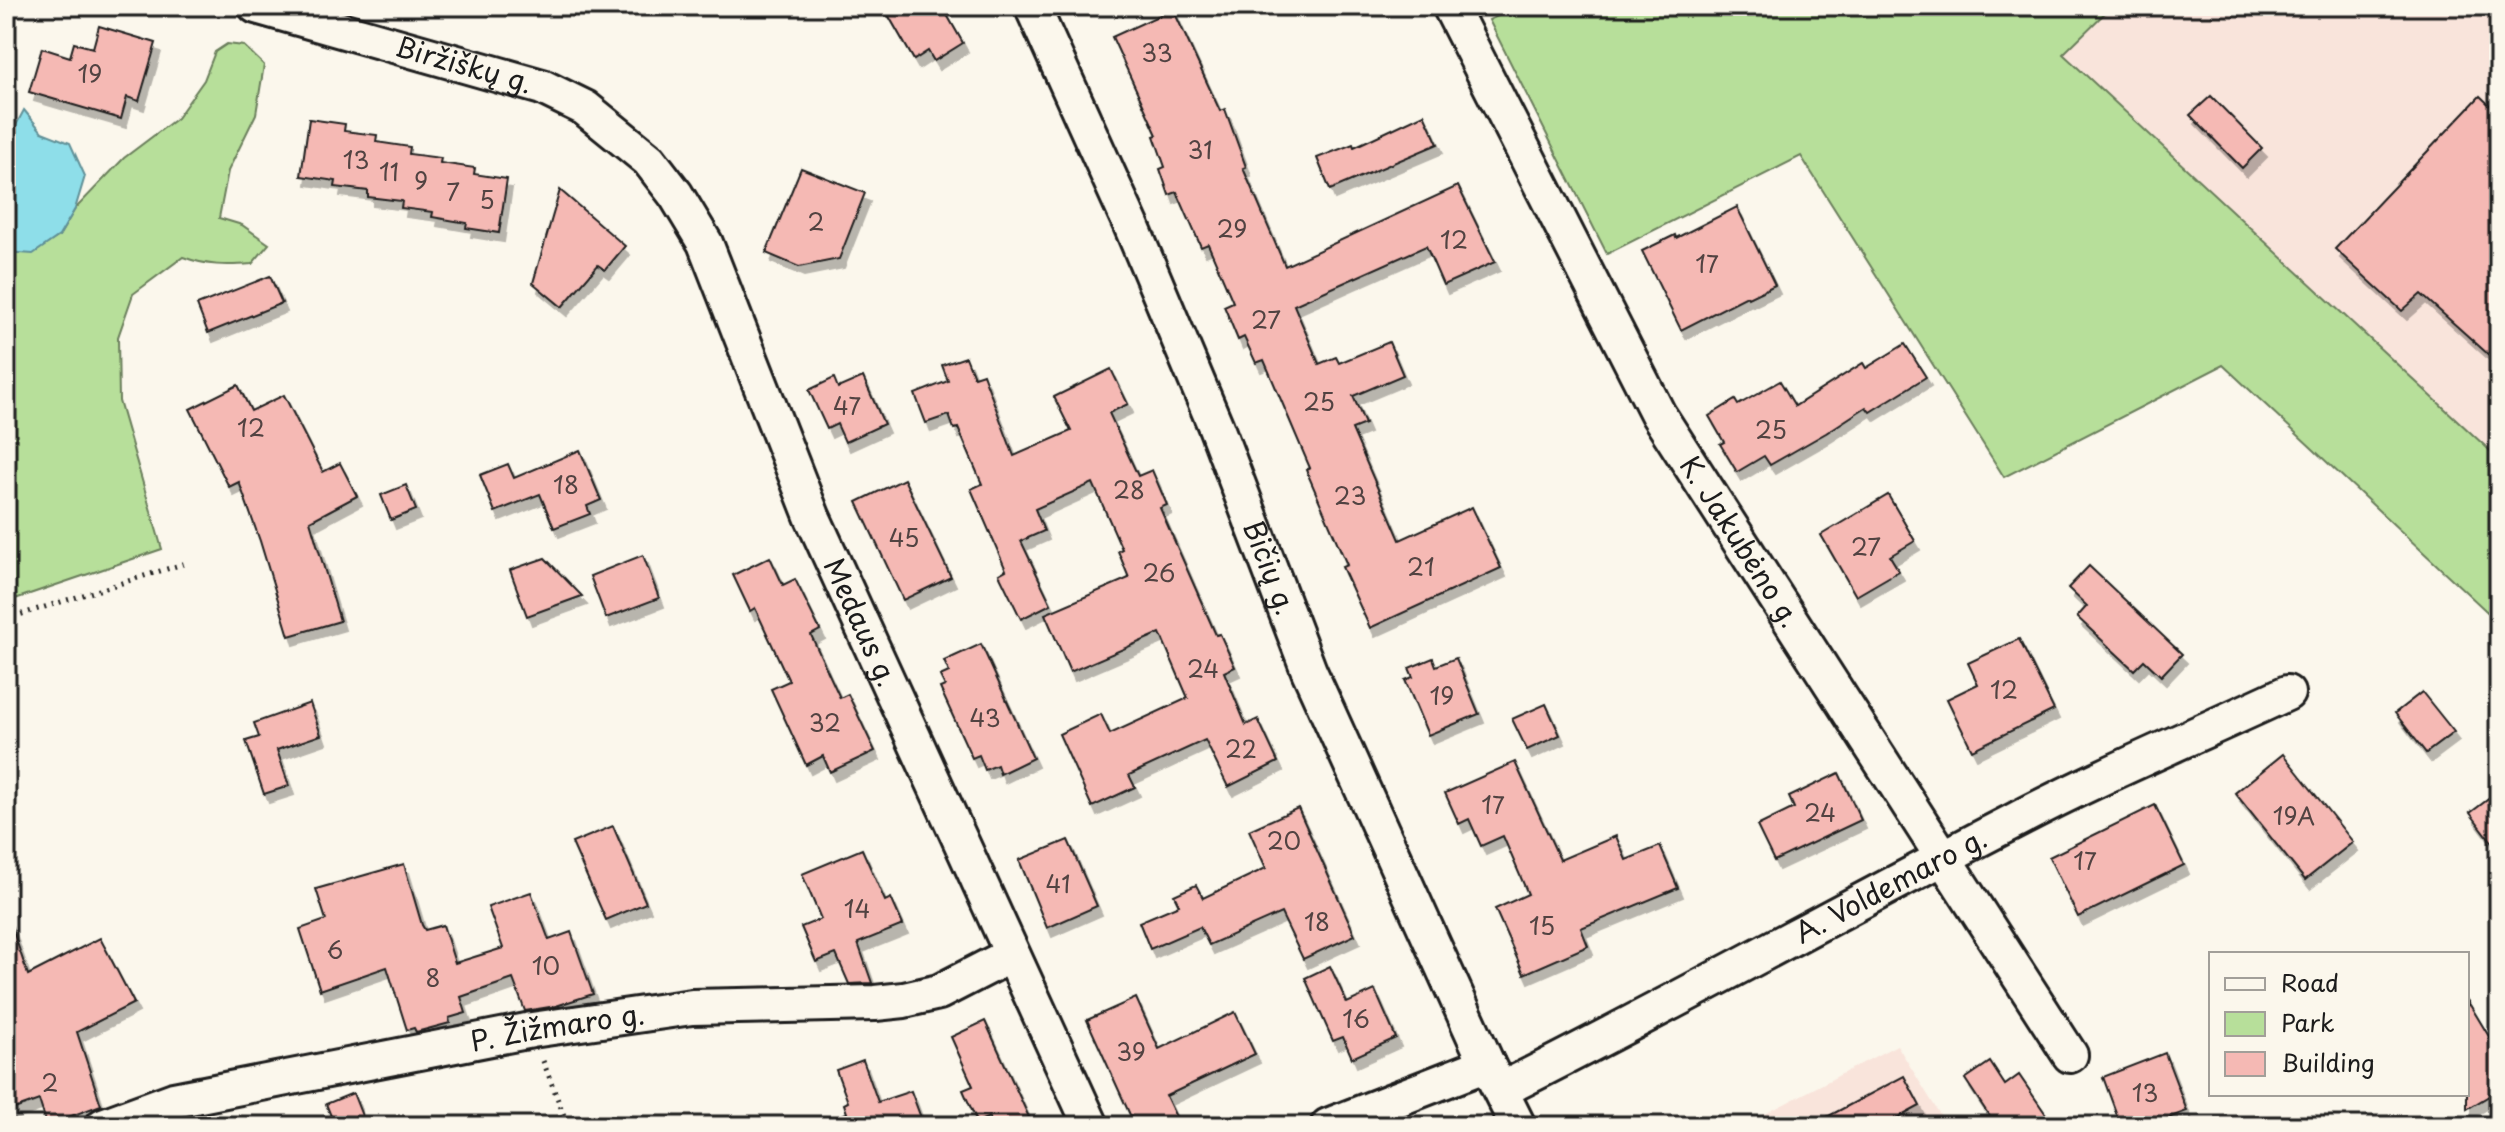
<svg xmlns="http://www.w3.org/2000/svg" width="2505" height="1132" font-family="'Playpen Sans',sans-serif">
	<defs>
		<filter id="shadow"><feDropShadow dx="5" dy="9" stdDeviation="0" flood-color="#0004"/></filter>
	</defs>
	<rect width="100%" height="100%" fill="#fbf7ec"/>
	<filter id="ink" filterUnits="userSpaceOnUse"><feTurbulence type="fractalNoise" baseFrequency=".0125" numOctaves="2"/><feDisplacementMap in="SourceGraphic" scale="16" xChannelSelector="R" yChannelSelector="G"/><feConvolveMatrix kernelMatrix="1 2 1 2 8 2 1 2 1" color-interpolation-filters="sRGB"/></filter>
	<g filter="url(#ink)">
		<g fill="#f9e4db">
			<path d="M2112,6H2499V459L2063,54Z"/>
			<path d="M1897,1045L1947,1126H1742Z"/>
		</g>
		<g fill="#b7df9a" stroke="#6a7e5b" stroke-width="2">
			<path d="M1519,6H2112L2063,54L2499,459V623L2223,365L2004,477L1801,156L1607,254L1489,20Z"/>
			<path d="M227,44L244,46L264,65L256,114L228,171L219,218L242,225L269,244L252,264C226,266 207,266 183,257L133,294L118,337L119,401L162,549L6,602V252L33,253L59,236L75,209L124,158L177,118L204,80L215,52Z"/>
		</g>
		<path fill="#8edee9" stroke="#609097" stroke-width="2" d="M24,110L42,132L70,143L85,176L75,209L59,236L33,254L6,252V199L9,196V182L6,178V144Z"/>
		<g fill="#f5b9b4" stroke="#1c1c1c" stroke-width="2" filter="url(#shadow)">
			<path d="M883,6H942L963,43L934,61L928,51L914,60Z"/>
			<path d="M1173,9L1220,111L1225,109L1246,167L1243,168L1285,266L1458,186L1495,262L1443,285L1426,246L1294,305L1319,364L1336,357L1339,363L1389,342L1403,375L1353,396L1365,424L1352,429L1400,540L1472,507L1501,568L1370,628L1342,567L1347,565L1306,470L1310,468L1264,360L1256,363L1244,337L1238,340L1224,306L1233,302L1208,244L1201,247L1177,192L1169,195L1160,169L1165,167L1154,136L1157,135L1112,37Z"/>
			<path d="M99,26L156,43L139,101L127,97L121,119L29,92L42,48L70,57L74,43L93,48Z"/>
			<path d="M2211,96L2262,148L2242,168L2190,115Z"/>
			<path d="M2480,96L2499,114V364L2421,294L2402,311L2335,249Z"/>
			<path d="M1424,114L1438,144L1330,190L1317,158L1353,144L1354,147Z"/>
			<path d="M309,119L345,124L344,131L377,135L376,142L410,147L409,154L441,158L440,163L475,168L474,174L507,179L499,233L466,228L467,223L432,217L433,212L401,208L402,201L368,197V191L335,187L336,181L301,176Z"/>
			<path d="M801,168L865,193L839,259L799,267L766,253Z"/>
			<path d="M560,190L625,246L605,270L598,265L562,307L533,283Z"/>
			<path d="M1737,207L1775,285L1748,298L1747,296L1681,330L1642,251L1675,235L1676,238Z"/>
			<path d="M270,276L282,303L208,333L197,305Z"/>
			<path d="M1905,344L1926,377L1870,412L1866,407L1826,433L1770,465L1764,456L1737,472L1720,444L1724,442L1709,416L1735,400L1738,405L1780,381L1795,406L1863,363L1866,368Z"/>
			<path d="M966,357L974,377L983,374L1014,456L1071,431L1054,397L1111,369L1128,404L1109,413L1138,476L1152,470L1167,505L1160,508L1216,635L1220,634L1235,667L1224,672L1246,725L1258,719L1278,762L1228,787L1205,740L1129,775L1135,787L1092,807L1059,734L1101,714L1110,734L1188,698L1160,633L1070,672L1045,614L1129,578L1118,551L1122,549L1093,483L1035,509L1044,531L1021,541L1051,604L1021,619L999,574L1006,570L971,489L982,484L958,428L954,429L949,415L926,423L915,394L948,381L942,365Z"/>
			<path d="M863,377L884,424L845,442L837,424L827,429L809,390L834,378L838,388Z"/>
			<path d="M238,385L251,411L284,395L323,472L340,463L357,496L310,521L340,621L289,636L260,541L239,482L229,487L190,409Z"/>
			<path d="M580,450L601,500L587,506L590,514L554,528L540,494L495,512L480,475L508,464L514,478Z"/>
			<path d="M904,479L951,577L903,600L857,502Z"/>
			<path d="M406,485L416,510L391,520L381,495Z"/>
			<path d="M1888,495L1915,541L1890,556L1899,571L1856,596L1821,535Z"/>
			<path d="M643,555L659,598L606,618L590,576Z"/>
			<path d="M770,557L783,585L795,579L820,630L811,635L840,698L848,694L875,751L830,772L823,756L806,765L771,689L789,681L755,608L750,611L733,575Z"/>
			<path d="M545,558L582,596L527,616L510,570Z"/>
			<path d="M2089,566L2182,654L2161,676L2144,660L2134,670L2077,617L2087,606L2068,588Z"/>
			<path d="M2019,639L2054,710L1972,750L1947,699L1978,684L1968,663Z"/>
			<path d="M981,644L1033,758L1000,774L997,765L985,770L979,755L972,758L940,688L945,686L940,676L949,672L944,661Z"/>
			<path d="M1433,658L1436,666L1456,658L1479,714L1428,735L1405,680L1413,677L1409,668Z"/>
			<path d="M2422,692L2454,732L2426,753L2395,713Z"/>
			<path d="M310,703L321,735L277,750L289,786L264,794L246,741L259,737L254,723Z"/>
			<path d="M1546,704L1560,735L1527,750L1512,719Z"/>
			<path d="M2283,754L2353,842L2305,880L2235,793Z"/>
			<path d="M1515,762L1560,860L1616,836L1626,860L1660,846L1678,888L1581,928L1588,946L1524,974L1495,909L1528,894L1503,836L1481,846L1469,819L1459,824L1445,793Z"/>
			<path d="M1839,773L1861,820L1774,861L1757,826L1794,808L1789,797Z"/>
			<path d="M2499,791V851L2470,813Z"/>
			<path d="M2155,805L2184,865L2078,917L2049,857Z"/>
			<path d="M1298,808L1355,935L1303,959L1281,913L1209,945L1200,927L1150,949L1139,922L1179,905L1174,895L1196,885L1203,898L1266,868L1249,830Z"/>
			<path d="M613,826L646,903L606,920L572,843Z"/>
			<path d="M1068,840L1097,906L1047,928L1019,860Z"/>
			<path d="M862,849L885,901L891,898L903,925L858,943L872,983L849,984L836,954L816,962L801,927L821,919L802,874Z"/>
			<path d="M404,864L422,925L425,930L443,925L455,963L503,948L488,907L531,892L549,940L571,932L593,994L556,1006L525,1011L513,979L461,997L466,1013L449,1018L450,1023L416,1032L414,1028L407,1030L387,967L320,990L300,929L326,920L316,889Z"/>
			<path d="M10,922L28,975L100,938L134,1003L77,1032L101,1105L47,1125L39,1100L6,1112V923Z"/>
			<path d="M1330,966L1347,1003L1375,990L1396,1038L1352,1058L1343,1037L1333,1041L1305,978Z"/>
			<path d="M1136,998L1159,1049L1235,1012L1255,1054L1166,1096L1176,1117L1155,1126H1135L1087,1020Z"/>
			<path d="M2467,1000L2499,1053V1090L2467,1109Z"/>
			<path d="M985,1021L1033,1126H993L989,1117L977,1122L963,1090L973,1086L951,1037Z"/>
			<path d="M2165,1053L2187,1111L2147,1126H2121L2103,1077Z"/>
			<path d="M863,1060L878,1102L911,1091L924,1126H822L821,1122L847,1113L844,1104L848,1102L836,1070Z"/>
			<path d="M1990,1062L2005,1085L2019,1075L2054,1126H1996L1965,1079Z"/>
			<path d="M1904,1076L1920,1106L1883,1126H1810Z"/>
			<path d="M353,1093L366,1126H335L326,1104Z"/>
		</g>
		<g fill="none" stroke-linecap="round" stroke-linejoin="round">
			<g stroke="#1c1c1c" stroke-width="40">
				<g id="minor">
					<path id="s1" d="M256,6L542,87L585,108L649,160L676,195L705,243L812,516L1091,1126"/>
					<path id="s2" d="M1032,6L1131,225L1216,427L1309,671L1487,1064L1518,1126"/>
					<path id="s3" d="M1450,6L1658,414L2070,1055"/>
					<path id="s4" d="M1501,1090C1673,1004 1841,910 2012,822C2101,775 2195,736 2287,693"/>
					<path id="s5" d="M103,1126L174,1100L532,1030L692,1007L875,1003L904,1000L939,992L1011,955"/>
					<path d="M1328,1126L1487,1064"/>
				</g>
			</g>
			<g stroke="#1c1c1c" stroke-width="5" stroke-dasharray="2 6" stroke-linecap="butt">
				<path d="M6,619L186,563"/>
				<path d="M543,1061L568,1126"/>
			</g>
			<use href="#minor" stroke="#fbf7ec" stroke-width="34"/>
		</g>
	</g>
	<g text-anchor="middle" stroke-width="6" stroke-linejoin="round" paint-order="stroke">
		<g font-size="24" fill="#524342">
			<text x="1157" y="62">33</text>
			<text x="90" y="83">19</text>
			<text x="1200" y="159">31</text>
			<text x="356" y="169">13</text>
			<text x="389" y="181">11</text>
			<text x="421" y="190">9</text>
			<text x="453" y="201">7</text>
			<text x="487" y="209">5</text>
			<text x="816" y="231">2</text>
			<text x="1232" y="238">29</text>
			<text x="1454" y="249">12</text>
			<text x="1707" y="273">17</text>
			<text x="1266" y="329">27</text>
			<text x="1319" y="411">25</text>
			<text x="847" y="415">47</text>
			<text x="251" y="437">12</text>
			<text x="1771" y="439">25</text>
			<text x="566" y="494">18</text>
			<text x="1129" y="499">28</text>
			<text x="1350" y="505">23</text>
			<text x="904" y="547">45</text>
			<text x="1866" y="556">27</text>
			<text x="1421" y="576">21</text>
			<text x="1159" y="582">26</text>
			<text x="1203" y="678">24</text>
			<text x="2004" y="699">12</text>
			<text x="1442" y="705">19</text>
			<text x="985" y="727">43</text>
			<text x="825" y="732">32</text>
			<text x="1241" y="758">22</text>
			<text x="1493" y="814">17</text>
			<text x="1820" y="822">24</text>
			<text x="2294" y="825">19A</text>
			<text x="1284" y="850">20</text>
			<text x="2085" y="870">17</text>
			<text x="1058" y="893">41</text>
			<text x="857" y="918">14</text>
			<text x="1317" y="931">18</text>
			<text x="1542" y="935">15</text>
			<text x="335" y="959">6</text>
			<text x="546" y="975">10</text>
			<text x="433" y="987">8</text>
			<text x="1356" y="1028">16</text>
			<text x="1131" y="1061">39</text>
			<text x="50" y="1092">2</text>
			<text x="2145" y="1102">13</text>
		</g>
		<g font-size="28" fill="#1c1c1c" stroke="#fbf7ec">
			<text dy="10" stroke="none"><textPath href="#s1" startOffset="216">Biržiškų g.</textPath></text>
			<text dy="10" stroke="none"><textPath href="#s3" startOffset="610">K. Jakubėno g.</textPath></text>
			<text dy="10" stroke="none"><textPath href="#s2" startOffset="610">Bičių g.</textPath></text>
			<text dy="10" stroke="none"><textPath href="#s1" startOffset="938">Medaus g.</textPath></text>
			<text dy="10" stroke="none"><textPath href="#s4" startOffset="440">A. Voldemaro g.</textPath></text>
			<text dy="10" stroke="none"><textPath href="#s5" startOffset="466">P. Žižmaro g.</textPath></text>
		</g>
	</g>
	<rect width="2505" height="1132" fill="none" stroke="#fbf7ec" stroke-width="32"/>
	<rect x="16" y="16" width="2473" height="1100" fill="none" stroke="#1c1c1c" stroke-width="3" filter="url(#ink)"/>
	<rect x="2209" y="952" width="260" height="144" fill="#fbf7ec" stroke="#a29f99" stroke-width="2"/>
	<rect x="2225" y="978" width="40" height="12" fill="#fbf7ec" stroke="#a29f99" stroke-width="2"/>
	<text x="2281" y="992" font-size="24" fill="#1c1c1c">Road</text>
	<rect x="2225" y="1012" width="40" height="24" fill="#b7df9a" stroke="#a29f99" stroke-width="2"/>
	<text x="2281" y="1032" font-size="24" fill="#1c1c1c">Park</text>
	<rect x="2225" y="1052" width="40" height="24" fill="#f5b9b4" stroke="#a29f99" stroke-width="2"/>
	<text x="2281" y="1072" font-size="24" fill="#1c1c1c">Building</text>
</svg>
